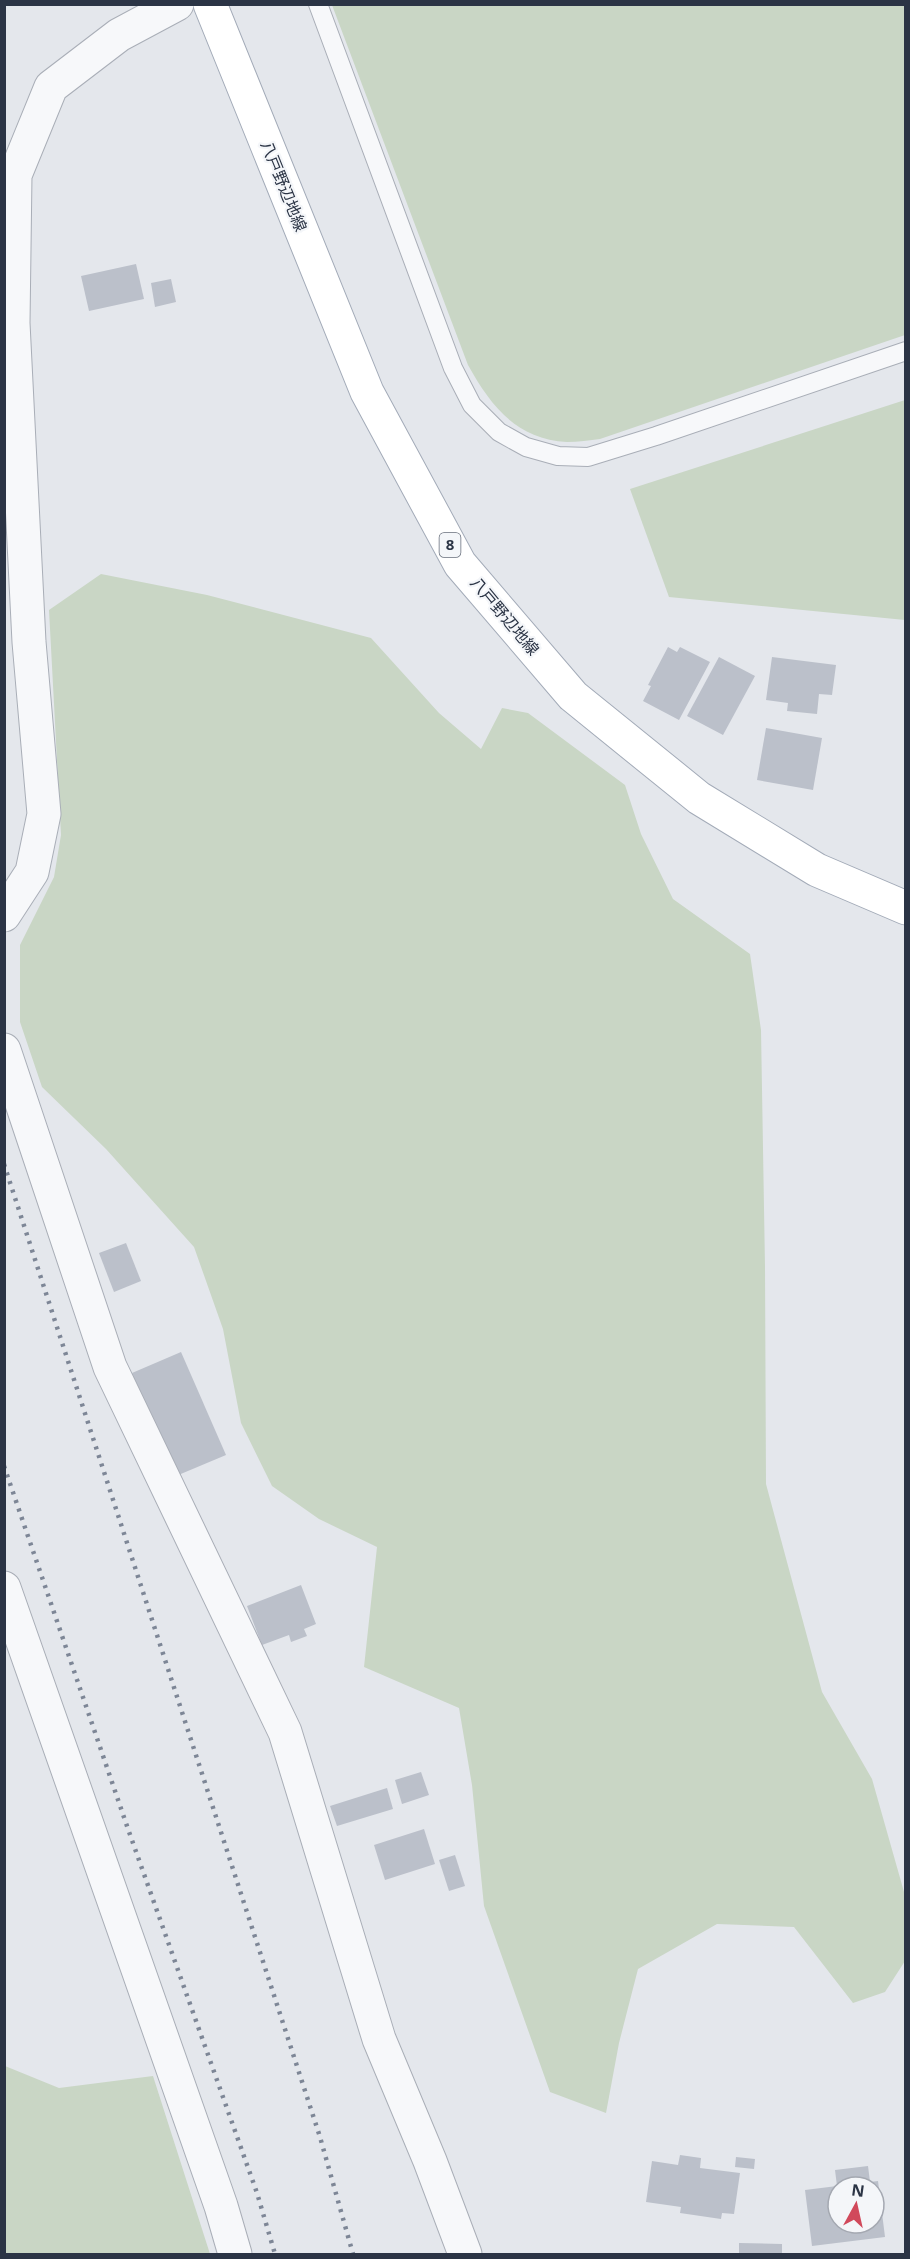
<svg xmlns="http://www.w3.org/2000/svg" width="910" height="2259" font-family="'Open Sans','Noto Sans JP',sans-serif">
	<rect width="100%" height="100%" fill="#e4e7ec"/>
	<g fill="#c9d6c5">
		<path d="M332,5H905V335L600,439C590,440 578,442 567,442C516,439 491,406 468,365Z"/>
		<path d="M905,400V620L669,597L630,489Z"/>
		<path d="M101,574L207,595L371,638L439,713L481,749L502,708L528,713L625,785L641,834L673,899L750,954L761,1030L765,1267L766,1484L822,1692L872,1779L906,1899L905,1961L885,1992L853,2003L794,1927L717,1924L638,1969L619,2043L606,2113L550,2092L484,1906L472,1785L459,1708L364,1667L377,1547L319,1519L272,1486L241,1423L223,1329L194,1247L106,1149L42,1087L20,1022V945L54,877L61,835L49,610Z"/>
		<path d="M5,2066L59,2088L153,2076L210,2254H5Z"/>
	</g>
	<g fill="#bbc0ca" fill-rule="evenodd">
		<path d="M136,264L144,299L89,311L81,276Z"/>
		<path d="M171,279L176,302L155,307L151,283Z"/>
		<path d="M668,647L677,652L680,647L710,662L679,720L643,701L651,686L648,685Z"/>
		<path d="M719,657L755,676L723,735L687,716Z"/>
		<path d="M772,657L836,665L832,695L819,694L817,714L787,711L788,703L766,700Z"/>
		<path d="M766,728L822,738L813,790L757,780Z"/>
		<path d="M126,1243L141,1281L114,1292L99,1253Z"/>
		<path d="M181,1352L226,1455L176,1476L132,1373Z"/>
		<path d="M301,1585L316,1624L304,1629L307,1636L291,1642L289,1635L262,1645L247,1606Z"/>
		<path d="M421,1772L429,1795L402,1804L395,1780Z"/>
		<path d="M387,1788L393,1809L337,1826L330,1806Z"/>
		<path d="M424,1829L435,1864L385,1880L374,1845Z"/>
		<path d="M455,1855L465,1886L449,1891L439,1860Z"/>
		<path d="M680,2155L701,2158L700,2168L740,2173L734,2214L722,2213L721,2219L680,2213L681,2207L646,2202L652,2161L678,2165Z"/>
		<path d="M736,2157L755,2159L754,2169L735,2167Z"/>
		<path d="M868,2166L870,2182L878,2181L885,2237L812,2246L805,2190L837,2186L835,2170ZM838,2187H874V2223H838Z"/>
		<path d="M739,2243L782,2244V2254H739Z"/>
	</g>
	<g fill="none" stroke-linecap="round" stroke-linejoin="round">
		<g stroke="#a9aeb7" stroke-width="20">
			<path id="lane" d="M318,4L453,368L472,405L499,432L526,447L558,456L588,457L656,436L906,351"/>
		</g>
		<g stroke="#a9aeb7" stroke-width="35">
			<g id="street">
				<path d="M4,915L32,872L44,814L29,642L13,323L15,175L51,87L119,35L177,4"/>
				<path d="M4,1050L110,1367L285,1732L379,2039L430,2161L465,2254"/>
				<path d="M4,1588L221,2206L235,2254"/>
			</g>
		</g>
		<g stroke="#a3abb8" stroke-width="35">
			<path id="primary" d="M210,4L367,392L460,564L573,696L699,798L817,870L906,908"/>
		</g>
		<use href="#lane" stroke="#f7f8fa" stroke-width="18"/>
		<use href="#street" stroke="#f7f8fa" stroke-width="33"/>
		<use href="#primary" stroke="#fff" stroke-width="33"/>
		<g stroke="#7d8696" stroke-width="4.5" stroke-dasharray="3 6" stroke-linecap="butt">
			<path d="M4,1164L320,2137L353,2254"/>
			<path d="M4,1466L128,1829L257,2193L275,2254"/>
		</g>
	</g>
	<g text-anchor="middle" stroke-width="4.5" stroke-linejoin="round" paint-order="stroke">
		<rect fill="#f4f6f9" stroke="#676e7b" stroke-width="1.5" x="439.5" y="533" width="21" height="24" rx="4.5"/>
		<g font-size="15" font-weight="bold" fill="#2b3445">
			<text x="450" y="550">8</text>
		</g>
		<g font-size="16" fill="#2b3445" stroke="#f4f6f9">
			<text transform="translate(284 186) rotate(68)" y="6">八戸野辺地線</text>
			<text transform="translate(505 616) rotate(50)" y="6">八戸野辺地線</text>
		</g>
	</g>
	<rect width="910" height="2259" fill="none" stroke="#2b3445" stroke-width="12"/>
	<g transform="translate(856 2205) rotate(8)"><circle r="28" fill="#f4f6f9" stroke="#a4a8b1" stroke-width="1.5"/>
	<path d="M0-4.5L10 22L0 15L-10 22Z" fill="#d1495b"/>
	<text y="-9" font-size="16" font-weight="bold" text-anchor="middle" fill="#2b3445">N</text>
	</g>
</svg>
